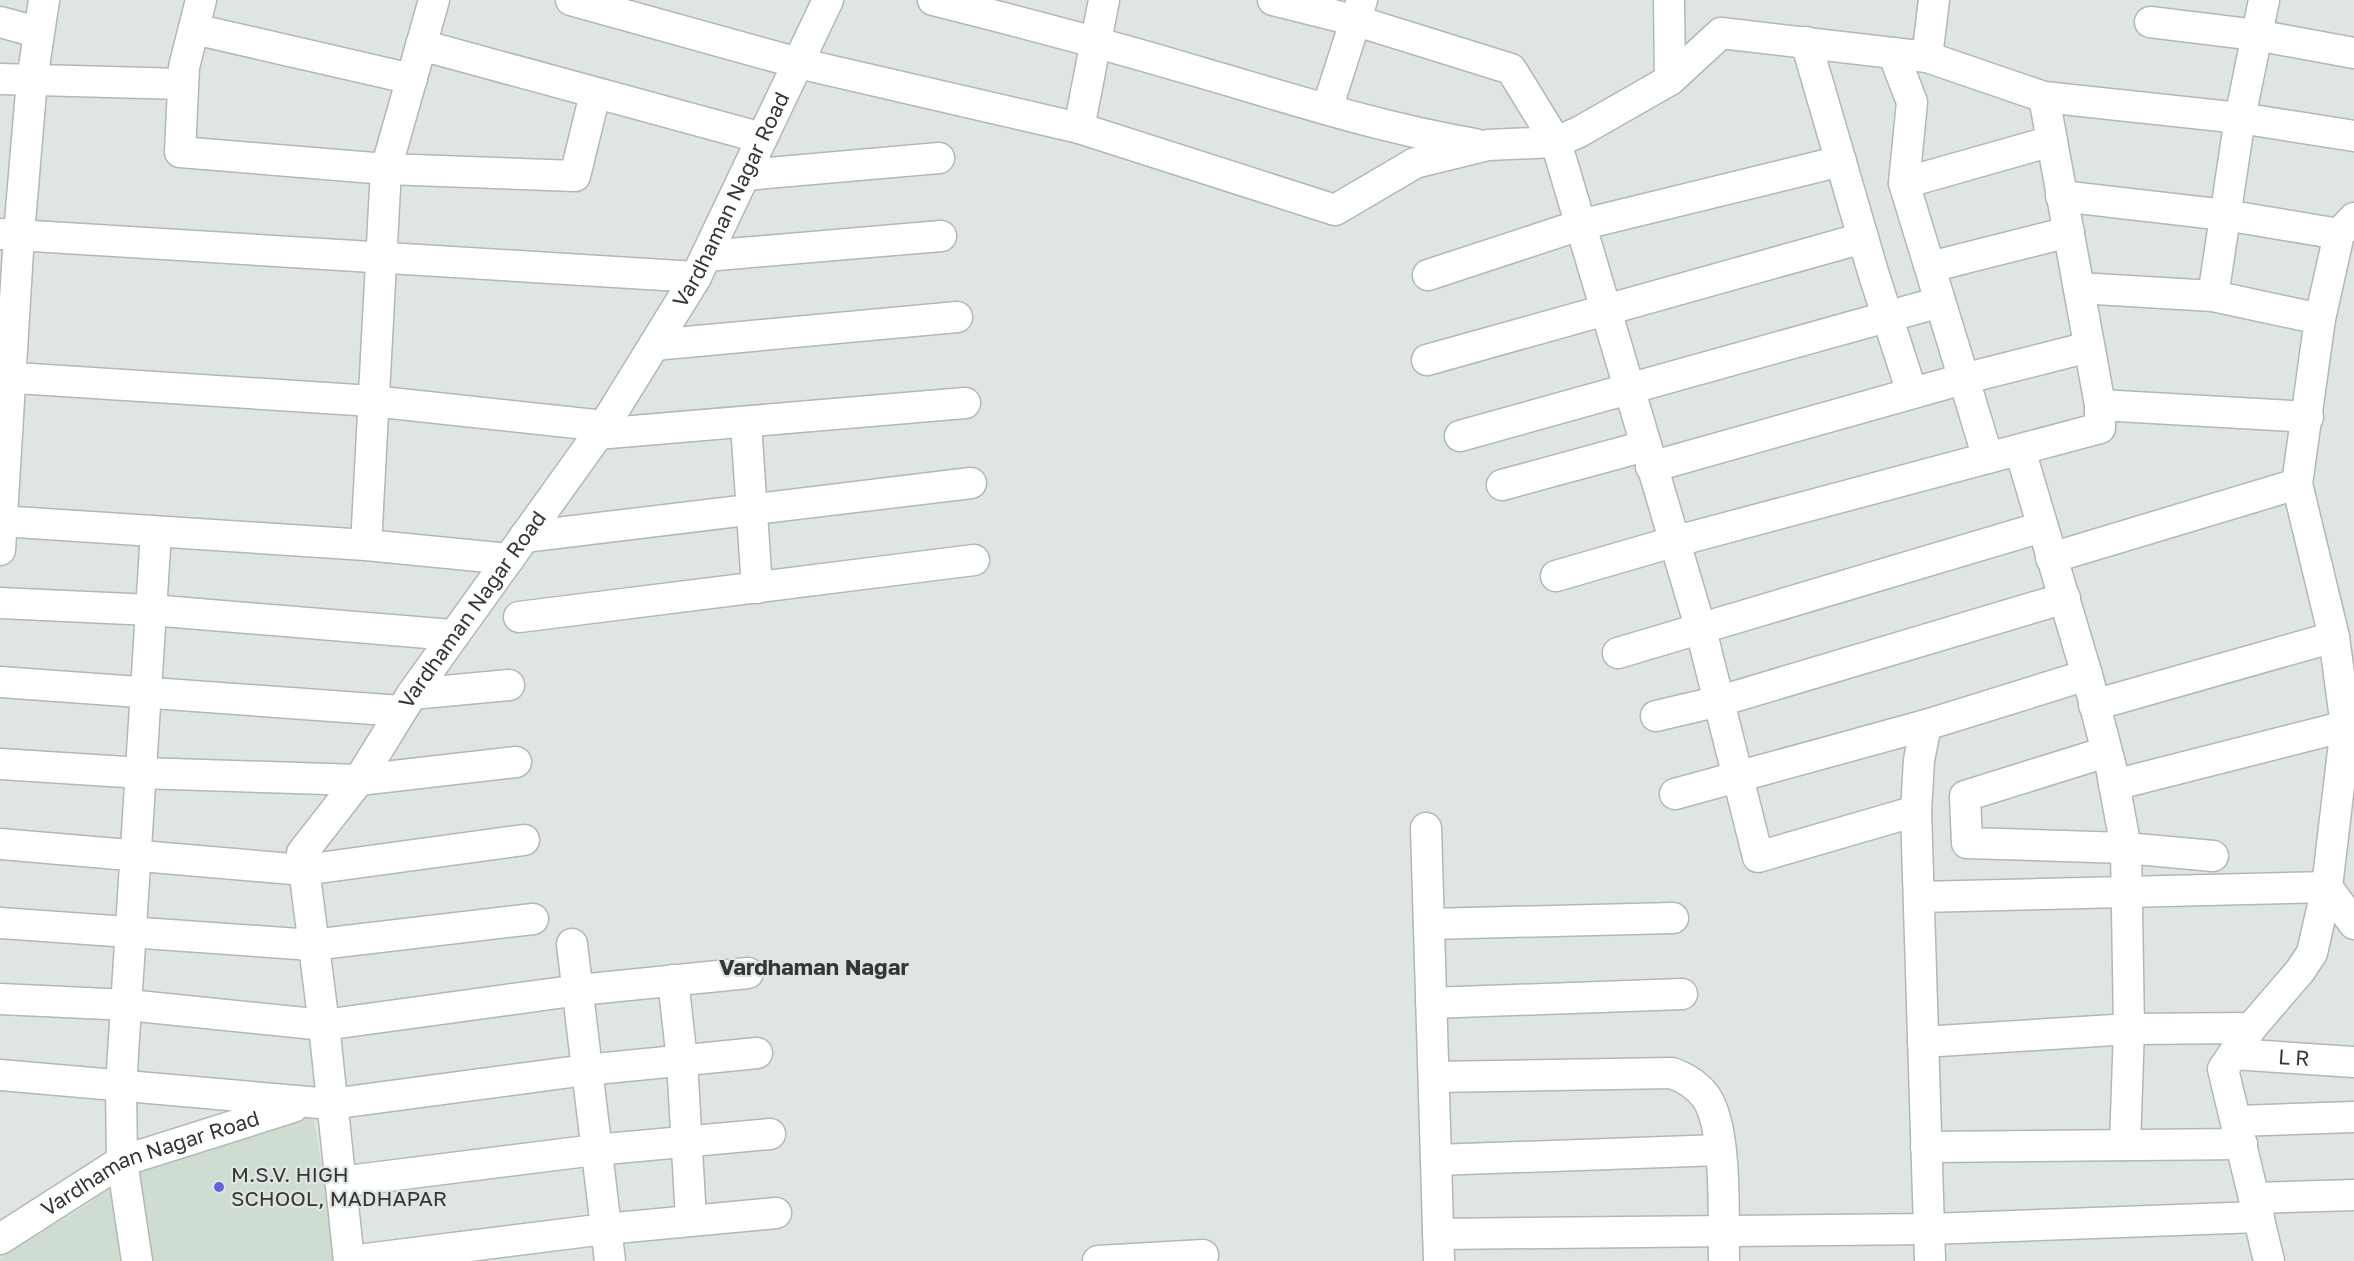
<svg xmlns="http://www.w3.org/2000/svg" width="2354" height="1261" font-family="'Golos Text',sans-serif">
	<rect width="100%" height="100%" fill="#dfe6e1"/>
	<path fill="#cfdcd2" d="M313,1113L337,1261H0V1258L83,1207L143,1166Z"/>
	<g fill="none" stroke-linecap="round" stroke-linejoin="round">
		<g stroke="#b2b8b3" stroke-width="33">
			<g id="minor">
				<path d="M201,0L184,67L180,152L386,169L575,176L595,94"/>
				<path d="M571,0L798,63L1079,128L1335,210L1415,163L1488,145L1556,142L1579,132L1670,80L1721,33L1927,57L2044,97L2240,118L2354,136"/>
				<path d="M933,0C1025,23 1116,47 1206,74C1295,100 1384,129 1475,144"/>
				<path d="M1273,0L1357,21L1511,69L1556,142L1701,630L1758,857L1916,811"/>
				<path d="M1669,0L1670,80"/>
				<path d="M0,22L37,32"/>
				<path d="M2150,22L2256,35L2354,53"/>
				<path d="M194,29L412,79"/>
				<path d="M1806,42L1873,272L1912,393"/>
				<path d="M421,45L762,138"/>
				<path d="M1893,53L1912,102L1904,183L1988,458"/>
				<path d="M1927,57L1934,0"/>
				<path d="M0,79L182,84"/>
				<path d="M1327,109L1362,0"/>
				<path d="M1079,128L1104,0"/>
				<path d="M745,175L939,158"/>
				<path d="M1904,183L2052,141"/>
				<path d="M2061,196L2225,215L2339,234"/>
				<path d="M0,234L696,277"/>
				<path d="M706,256L941,236"/>
				<path d="M1930,267L2069,232"/>
				<path d="M1428,275L1580,225L1841,161"/>
				<path d="M2079,288L2213,296L2320,319"/>
				<path d="M2213,296L2240,118L2264,0"/>
				<path d="M654,345L957,317"/>
				<path d="M1427,360L1863,238"/>
				<path d="M0,377L372,401L604,426"/>
				<path d="M2100,405L2308,417"/>
				<path d="M746,424L757,588"/>
				<path d="M597,434L965,403"/>
				<path d="M1460,436L1940,302"/>
				<path d="M2020,450L2087,675L2111,767L2126,848L2129,1029L2125,1145"/>
				<path d="M1651,467L1963,379L2089,347"/>
				<path d="M1502,485L1645,446"/>
				<path d="M0,521L366,545L509,559"/>
				<path d="M524,537L971,483"/>
				<path d="M366,545L386,169L434,0"/>
				<path d="M0,550L19,234L32,80L44,0"/>
				<path d="M2051,558L2297,484"/>
				<path d="M1556,576L1673,542L2100,428V405L2044,97"/>
				<path d="M0,603L151,610L452,635"/>
				<path d="M519,617L974,560"/>
				<path d="M1618,653L2042,527"/>
				<path d="M0,682L401,711"/>
				<path d="M412,694L509,685"/>
				<path d="M2094,705L2334,637"/>
				<path d="M1656,716L1720,701L2065,598"/>
				<path d="M1926,725L1919,760L1916,811L1930,1261"/>
				<path d="M2106,752L1965,796L1967,843L2126,848L2213,856"/>
				<path d="M0,764L141,773L359,780L516,762"/>
				<path d="M2114,785L2346,726L2354,731"/>
				<path d="M1675,794L1926,725L2087,675"/>
				<path d="M1426,828L1439,1261"/>
				<path d="M0,844L304,870L524,840"/>
				<path d="M2327,887L2354,924"/>
				<path d="M1919,897L2327,887"/>
				<path d="M0,923L312,945L533,919"/>
				<path d="M1429,924L1673,918"/>
				<path d="M572,944L610,1261"/>
				<path d="M673,980L682,1060L691,1220"/>
				<path d="M0,999L128,1005L324,1025L579,990L748,973"/>
				<path d="M1431,1003L1682,994"/>
				<path d="M1923,1042L2129,1029L2251,1028"/>
				<path id="s1" d="M2234,1054L2354,1062"/>
				<path d="M0,1075L331,1104L586,1070L757,1053"/>
				<path d="M1434,1077L1672,1073C1686,1078 1697,1085 1706,1097C1728,1129 1723,1220 1724,1261"/>
				<path d="M2236,1121L2354,1117"/>
				<path d="M1926,1147L2242,1144"/>
				<path d="M1436,1160L1720,1150"/>
				<path d="M340,1182L595,1150L770,1134"/>
				<path d="M2255,1198L2354,1195"/>
				<path d="M1438,1234L1929,1229L2259,1217"/>
				<path id="s2" d="M0,1239L122,1161L293,1107"/>
				<path d="M137,1261L122,1161L121,1086L156,532"/>
				<path id="s3" d="M349,1261L324,1025L302,853L359,780L412,694L604,426L696,277L828,0"/>
				<path d="M350,1261L605,1229L776,1213"/>
				<path d="M1098,1261L1203,1255"/>
				<path d="M2269,1261L2223,1069L2251,1028L2300,971L2312,953L2327,887L2346,726L2334,637L2297,484L2320,319L2339,234L2354,218"/>
			</g>
		</g>
		<use href="#minor" stroke="#fff" stroke-width="30"/>
	</g>
	<circle fill="#6660d9" stroke="#dfe6e1" stroke-width="2" cx="219" cy="1187" r="6"/>
	<g text-anchor="middle" stroke-width="4.5" stroke-linejoin="round" paint-order="stroke">
		<g font-size="21" fill="#343735" stroke="#dfe6e1">
			<text dy="7" stroke="none"><textPath href="#s3" startOffset="1194">Vardhaman Nagar Road</textPath></text>
			<text dy="7" stroke="none"><textPath href="#s3" startOffset="708">Vardhaman Nagar Road</textPath></text>
			<text dy="7" stroke="none"><textPath href="#s1" startOffset="60">L R</textPath></text>
			<text dy="7" stroke="none"><textPath href="#s2" startOffset="170">Vardhaman Nagar Road</textPath></text>
		</g>
		<g font-size="21" fill="#343735" stroke="#dfe6e1" text-anchor="start">
			<text x="231" y="1182">M.S.V. HIGH<tspan x="231" dy="24">SCHOOL, MADHAPAR</tspan></text>
		</g>
		<g font-size="22" font-weight="bold" fill="#343735" stroke="#dfe6e1">
			<text x="814" y="975">Vardhaman Nagar</text>
		</g>
	</g>
</svg>
